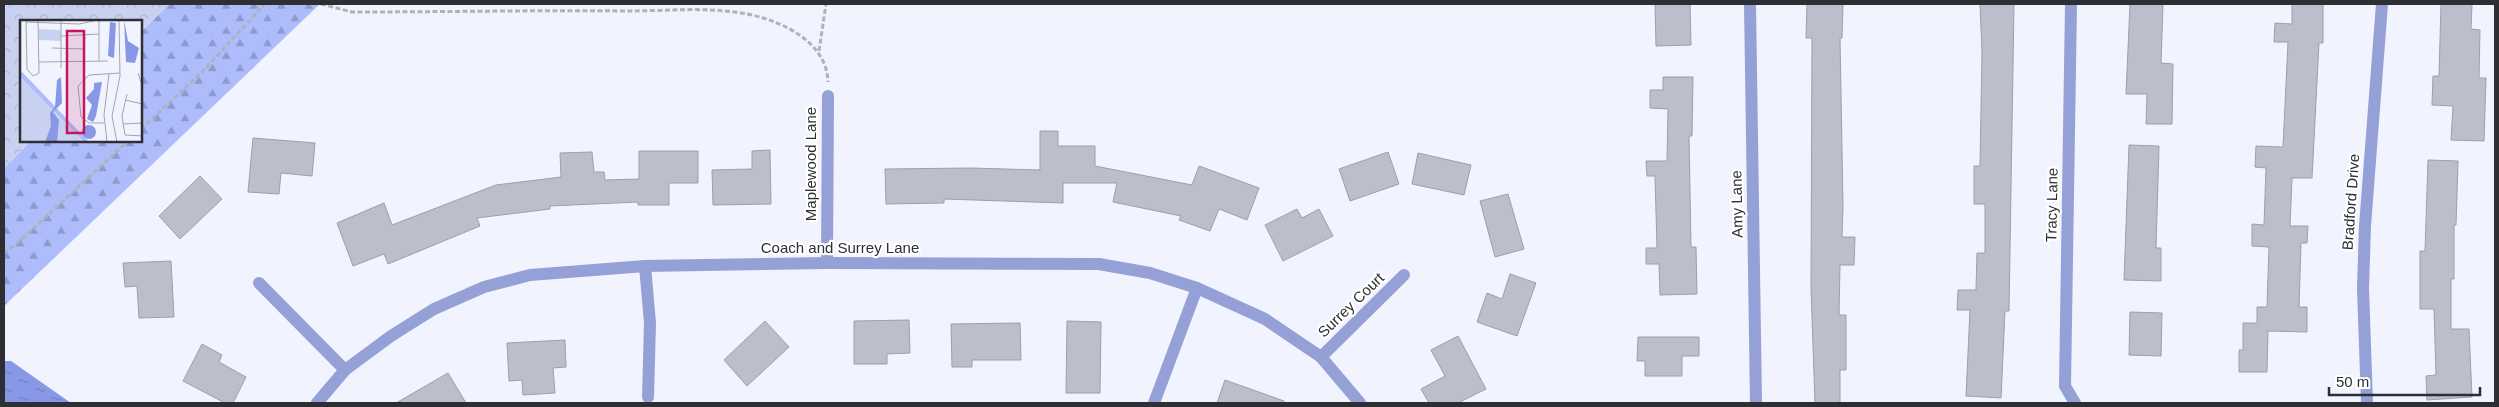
<svg xmlns="http://www.w3.org/2000/svg" width="2499" height="407" font-family="Arial,sans-serif">
	<defs>
		<pattern id="forest-firs" width="22" height="20" patternUnits="userSpaceOnUse" patternTransform="scale(1.25)"><rect width="22" height="20" fill="#aebcfc"/><path d="M5 1l3.5 6h-7zM16 11l3.5 6h-7z" fill="#8e99cd"/></pattern>
		<pattern id="park-crowns" width="20" height="18" patternUnits="userSpaceOnUse" patternTransform="scale(1.25)"><rect width="20" height="18" fill="#c9d1f1"/><path d="M2 6a3 3 0 1 1 6 0M12 15a3 3 0 1 1 6 0" fill="none" stroke="#adb4cf"/></pattern>
		<pattern id="water-ripples" width="26" height="14" patternUnits="userSpaceOnUse" patternTransform="scale(1.25)"><rect width="26" height="14" fill="#8998e6"/><path d="M2 4q2-2 4 0t4 0M15 11q2-2 4 0t4 0" fill="none" stroke="#707cbb"/></pattern>
	</defs>
	<rect width="100%" height="100%" fill="#f1f3fe"/>
	<path fill="url(#forest-firs)" d="M169,4H320L4,306V168L31,141H141V32Z"/>
	<path fill="url(#park-crowns)" d="M4,4H169L141,32V21H21V141H31L4,168Z"/>
	<path fill="url(#water-ripples)" d="M4,361H11L71,403H4Z"/>
	<g fill="#bbbecb" stroke="#9c9fac">
		<path d="M1655,4H1690L1691,45L1656,46Z"/>
		<path d="M1807,4H1843L1842,38H1840L1843,207L1842,237H1855L1854,265H1840L1839,315H1846V370H1840V403H1815L1811,288L1812,38H1806Z"/>
		<path d="M1980,4H2014L2009,311H2005L2001,398L1966,396L1970,310H1957L1958,290H1976L1977,253H1985V204H1974V166H1980L1982,52Z"/>
		<path d="M2130,4H2163L2161,63L2173,64L2172,124H2146L2147,94H2126Z"/>
		<path d="M2292,4H2323V43H2319L2312,178H2292L2290,226H2308L2307,243H2301L2299,307H2307V332L2268,331L2267,372H2239V350H2243V323H2257V307H2267L2269,247L2252,246V224L2264,225L2266,168L2255,167L2256,146L2283,147L2288,42H2274L2275,23L2292,24Z"/>
		<path d="M2441,4H2472L2471,29L2480,30L2479,78H2486L2484,141L2451,140L2453,106L2432,105L2433,76H2439Z"/>
		<path d="M1663,77H1693L1692,136H1689L1691,247H1696L1697,294L1660,295L1659,264H1646V248H1657L1655,176H1647L1646,161H1667L1668,109L1650,108V90H1663Z"/>
		<path d="M1040,131H1058V146H1095V166L1192,185L1199,166L1259,188L1247,220L1219,209L1210,231L1179,220L1181,216L1113,202L1117,183H1063V203L944,199V203L886,204L885,169L971,168L1040,170Z"/>
		<path d="M253,138L315,143L312,176L281,173L279,194L248,192Z"/>
		<path d="M2129,145L2159,146L2156,248H2161V281L2124,280Z"/>
		<path d="M770,150L771,204L713,205L712,170L752,169V151Z"/>
		<path d="M639,151H698V183H669V205H638V202L550,206V209L477,218L480,226L388,264L384,254L353,266L337,223L384,203L392,225L496,185L561,177L560,153L592,152L594,172H604L605,180L639,179Z"/>
		<path d="M1388,152L1399,184L1350,201L1339,169Z"/>
		<path d="M1418,153L1471,165L1464,195L1412,184Z"/>
		<path d="M2428,160L2458,161L2456,225H2454V279H2451V329H2469L2472,397L2427,400L2426,376L2436,375L2434,309H2420V251H2425Z"/>
		<path d="M200,176L222,199L180,239L159,216Z"/>
		<path d="M1508,194L1524,249L1495,257L1480,201Z"/>
		<path d="M1297,209L1302,218L1319,209L1333,236L1283,261L1265,225Z"/>
		<path d="M171,261L174,317L139,318L137,286L125,287L123,263Z"/>
		<path d="M1510,274L1536,283L1517,336L1477,322L1487,293L1502,299Z"/>
		<path d="M2130,312L2162,313L2161,356L2129,355Z"/>
		<path d="M909,320L910,353L887,354V364H854V321Z"/>
		<path d="M765,321L789,347L747,386L724,360Z"/>
		<path d="M1067,321L1101,322L1100,393H1066Z"/>
		<path d="M1020,323L1021,360H972V367H952L951,324Z"/>
		<path d="M1458,336L1486,389L1458,403H1429L1421,389L1445,376L1431,350Z"/>
		<path d="M1638,337H1699V356H1682V376H1645V361H1637Z"/>
		<path d="M565,340L566,367L553,368L555,393L523,395L522,380L509,381L507,343Z"/>
		<path d="M202,344L222,355L219,362L246,377L233,403H225L183,381Z"/>
		<path d="M448,373L466,403H396Z"/>
		<path d="M1225,380L1284,401V403H1217Z"/>
	</g>
	<g fill="none" stroke-linecap="round" stroke-linejoin="round">
		<g stroke="#b0b2bb" stroke-width="3" stroke-dasharray="5 2.5" stroke-linecap="butt">
			<path d="M321,4L352,12C444,12 536,10 628,11C671,11 721,5 763,18C793,27 827,47 828,82"/>
			<path d="M819,51L826,4"/>
			<path d="M141,129L202,72L265,4"/>
			<path d="M4,253L22,239L128,141"/>
		</g>
		<g stroke="#95a0d6" stroke-width="12">
			<path d="M1750,4L1756,403"/>
			<path d="M2071,4L2065,386L2075,403"/>
			<path d="M827,263L828,96"/>
			<path d="M645,266L650,323L648,397"/>
			<path d="M259,283L345,370"/>
			<path d="M1321,357L1404,275"/>
			<path d="M317,403L345,370L391,336L434,309L484,287L530,275L645,266L827,263L1099,264L1150,273L1197,288L1265,319L1321,357L1360,403"/>
			<path d="M1154,403L1197,288"/>
			<path d="M2367,403L2363,288L2365,226L2382,4"/>
		</g>
	</g>
	<g text-anchor="middle" stroke-width="4.5" stroke-linejoin="round" paint-order="stroke">
		<g font-size="15" fill="#2d2f34" stroke="#fff">
			<text transform="translate(811 164) rotate(-90)" y="5">Maplewood Lane</text>
			<text transform="translate(2351 202) rotate(-86)" y="5">Bradford Drive</text>
			<text transform="translate(1737 204) rotate(-91)" y="5">Amy Lane</text>
			<text transform="translate(2052 205) rotate(-89)" y="5">Tracy Lane</text>
			<text x="840" y="253">Coach and Surrey Lane</text>
			<text transform="translate(1351 305) rotate(-44)" y="5">Surrey Court</text>
		</g>
	</g>
	<g transform="translate(20 20)">
		<rect width="122" height="122" fill="#f1f3fe"/>
		<path d="M0,50L4,54L69,122H64L0,57Z" fill="#aebcfc"/>
		<path d="M19,9L41,10V21L19,20ZM0,57L32,90L64,122H0Z" fill="#c9d1f1"/>
		<path d="M104,0L108,21L119,28L115,43L106,42ZM90,2L96,3L94,38L88,36ZM41,57L42,83L33,92L39,100L37,122H25L31,106L30,93L35,87L37,60ZM82,62L76,96L73,102L67,99L72,85L66,78L74,69V63ZM62 112a7 7 0 1 1 14 0a7 7 0 1 1-14 0Z" fill="#8998e6"/>
		<path fill="none" stroke="#a3a5ad" stroke-width="1" d="M6,0L7,49L13,56L19,53L18,0M41,0V48M79,0V41M6,2L59,4L78,0M41,16L79,14M32,28L63,29L65,17M19,42L88,41M118,53L123,68M107,74L102,96L105,115L123,116M105,80L123,84M84,103H69L61,97L58,66L69,55L100,53M103,104L123,103M87,122L84,95L89,54M97,122L92,96L100,56L99,0"/>
		<path fill="#c2185b" fill-opacity="0.15" stroke="#c2185b" stroke-width="2.5" d="M47,11H64V113H47Z"/>
		<rect width="122" height="122" fill="none" stroke="#2d2f34" stroke-width="2.5"/>
	</g>
	<rect width="2499" height="407" fill="none" stroke="#2d2f34" stroke-width="10"/>
	<path d="M2329 387v8h151v-8" fill="none" stroke="#2d2f34" stroke-width="2.5"/>
	<text x="2336" y="387" font-size="15" fill="#2d2f34" stroke="#ffffff" stroke-width="4" paint-order="stroke">50 m</text>
</svg>
